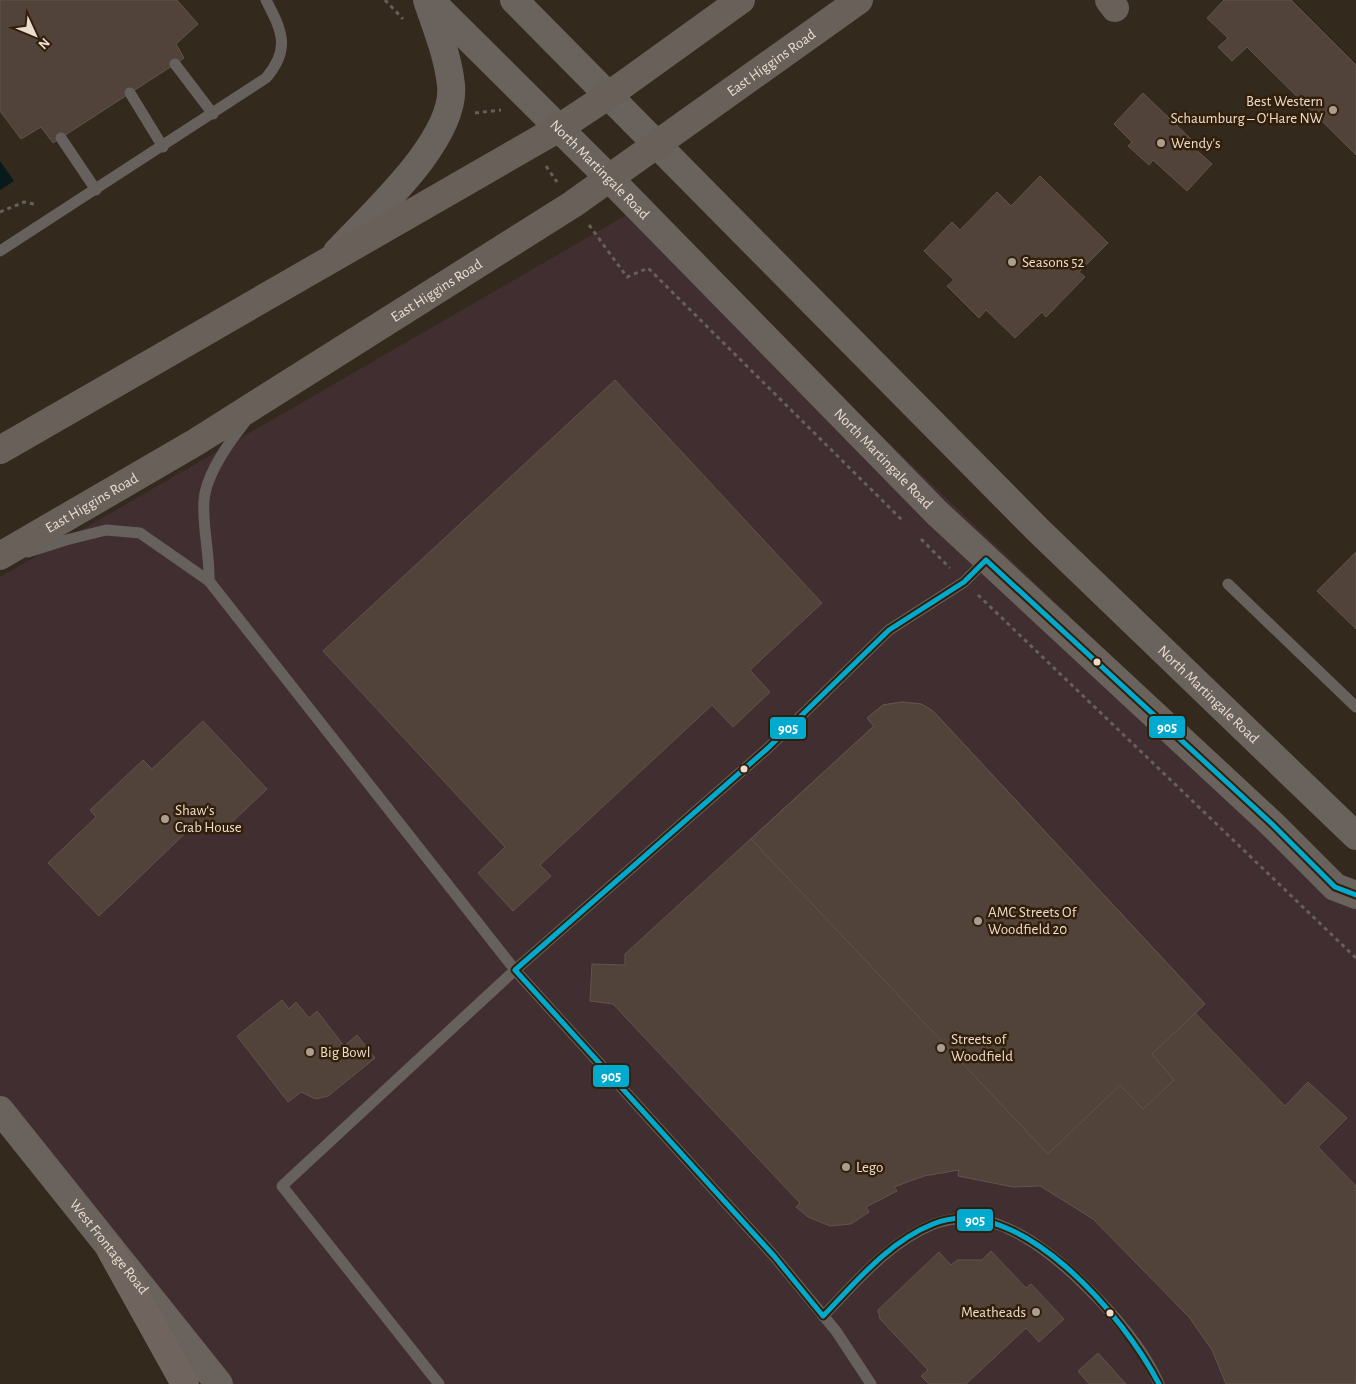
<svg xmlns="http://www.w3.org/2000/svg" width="1356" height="1384" font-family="'Alegreya Sans',sans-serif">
	<rect width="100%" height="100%" fill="#34291d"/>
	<path fill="#412e30" d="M642,206L1356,891V1384H213L0,1113V577Z"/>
	<path fill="#081a1a" d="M0,161L14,181L0,190Z"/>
	<g fill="#51433a" stroke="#60544d">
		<path d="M0,0H177L198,24L176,44L184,58L175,64L53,143L41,127L21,139L0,111Z"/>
		<path d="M1224,0H1291L1356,65V155L1247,47L1232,61L1218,47L1228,38L1207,18Z"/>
		<path d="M1143,93L1194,142L1191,145L1212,164L1187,191L1153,160L1149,165L1128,146L1132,142L1114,124Z"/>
		<path d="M1040,176L1108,243L1079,272L1085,277L1046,317L1042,312L1015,338L986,310L979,318L947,286L954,280L924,251L952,222L960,230L997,192L1011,206Z"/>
		<path d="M615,380L822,603L750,670L770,692L733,727L712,705L540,865L551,876L513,911L478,873L505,847L323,651Z"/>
		<path d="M1356,552V629L1317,591Z"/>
		<path d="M902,702L921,704L933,711L1205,1004L1195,1013L1285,1106L1308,1082L1347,1118L1318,1147L1356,1186V1384H1226L1212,1350L1189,1317L1093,1219L1040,1186L1013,1187L958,1176L959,1170L924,1176L894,1187L897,1191L866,1207L869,1212L851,1224L830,1226L808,1217L796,1207L800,1203L613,1004L590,1001L592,964L625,965V954L874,726L867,718L883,705Z"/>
		<path d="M902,702L921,704L933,711L1205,1004L1152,1054L1174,1080L1143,1109L1120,1085L1048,1154L751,839L874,726L867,718L883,705Z"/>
		<path d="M203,721L267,789L229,825L214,828L199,820L99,916L48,863L96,817L90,810L143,760L152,769Z"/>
		<path d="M282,1000L289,1009L296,1002L309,1018L317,1011L344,1046L357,1035L375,1058L328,1096L316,1099L301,1092L288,1102L237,1036Z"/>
		<path d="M991,1251L1026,1288L1031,1284L1064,1319L1039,1342L1026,1328L966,1384H929L921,1376L928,1370L880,1319L878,1310L939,1252L951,1265L957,1260H982Z"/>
		<path d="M1098,1353L1126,1384H1089L1078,1371Z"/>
	</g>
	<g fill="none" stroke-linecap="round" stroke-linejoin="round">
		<g stroke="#66605b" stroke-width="3" stroke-dasharray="4 4" stroke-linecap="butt">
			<path d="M385,0L403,19"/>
			<path d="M475,113L501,110"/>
			<path d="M546,166L557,182"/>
			<path d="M0,212L24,202L34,204"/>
			<path d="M589,225L627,277L648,268L902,520"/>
			<path d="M921,539L950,568"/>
			<path d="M978,595L1356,958"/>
		</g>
		<g stroke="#66615d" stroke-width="11">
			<path d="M175,64L213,114"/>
			<path d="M130,93L163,147"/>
			<path d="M61,138L96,190"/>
			<path d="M0,251L266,78C291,49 282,31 266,0"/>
			<path d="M28,552L66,540L106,530L140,533L209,581L515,970L774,1256L836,1331L871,1384"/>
			<path d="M209,581C210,555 202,526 204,500C206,475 230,441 245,422"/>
			<path d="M1228,584L1356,707"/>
			<path d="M823,1316C856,1282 889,1242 934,1224C958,1215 988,1218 1011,1230C1062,1254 1137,1332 1159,1384"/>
			<path d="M439,1384L282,1186L515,970L768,748L889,630L964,582L986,560"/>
		</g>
		<g stroke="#6a625c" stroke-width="28">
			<path id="s1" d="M430,0L610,179L937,513L1272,824L1335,887L1356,895"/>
			<path id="s2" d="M514,0L1038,530L1356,836"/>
			<path d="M337,252C371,215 457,139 451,85C448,56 436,27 427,0"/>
			<path id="s3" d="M0,1110L219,1384"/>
		</g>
		<g stroke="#686059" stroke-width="28">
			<path d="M1109,0L1115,8"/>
			<path d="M0,450L559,128L609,95L741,0"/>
			<path id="s4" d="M0,556L196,442L573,204L859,0"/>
		</g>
		<path stroke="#6f655e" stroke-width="28" d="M110,1249L185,1384"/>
		<g stroke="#331f09" stroke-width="9">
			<path id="bus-1" d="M1159,1384C1125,1318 1019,1190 933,1224C888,1242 856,1282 823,1316L774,1256L515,970L768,748L889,630L964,582L986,560L1272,824L1335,887L1356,895"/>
		</g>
		<use href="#bus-1" stroke="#00a9ce" stroke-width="5"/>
	</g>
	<g fill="#aa9e91" stroke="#331f09" stroke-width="2">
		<circle cx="1333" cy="110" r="5"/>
		<circle cx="1161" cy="143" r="5"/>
		<circle cx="1012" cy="262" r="5"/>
		<circle cx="165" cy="819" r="5"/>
		<circle cx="978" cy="921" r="5"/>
		<circle cx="941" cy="1048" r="5"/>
		<circle cx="310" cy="1052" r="5"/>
		<circle cx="846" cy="1167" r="5"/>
		<circle cx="1036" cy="1312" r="5"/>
	</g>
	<g fill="#eaddd0" stroke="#331f09" stroke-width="2">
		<circle cx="1097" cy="662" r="4.5"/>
		<circle cx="744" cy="769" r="4.5"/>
		<circle cx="1110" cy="1313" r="4.5"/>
	</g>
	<g text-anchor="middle" stroke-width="5" stroke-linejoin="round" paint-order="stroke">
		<g font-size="15" fill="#eaddd0" stroke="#331f09">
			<text dy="5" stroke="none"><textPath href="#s4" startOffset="916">East Higgins Road</textPath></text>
			<text dy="5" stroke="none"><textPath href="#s1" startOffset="240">North Martingale Road</textPath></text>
			<text dy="5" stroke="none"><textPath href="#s4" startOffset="511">East Higgins Road</textPath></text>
			<text dy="5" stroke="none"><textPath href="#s1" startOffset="645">North Martingale Road</textPath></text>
			<text dy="5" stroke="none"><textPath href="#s4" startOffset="106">East Higgins Road</textPath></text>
			<text dy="5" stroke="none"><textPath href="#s2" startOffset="982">North Martingale Road</textPath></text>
			<text dy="5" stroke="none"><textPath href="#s3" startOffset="175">West Frontage Road</textPath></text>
		</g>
		<g font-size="15" fill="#eaddd0" stroke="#331f09" text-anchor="start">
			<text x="1323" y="106" text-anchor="end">Best Western<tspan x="1323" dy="17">Schaumburg – O’Hare NW</tspan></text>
			<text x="1171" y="148">Wendy's</text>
			<text x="1022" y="267">Seasons 52</text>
			<text x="175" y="815">Shaw‘s<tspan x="175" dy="17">Crab House</tspan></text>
			<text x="988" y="917">AMC Streets Of<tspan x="988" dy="17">Woodfield 20</tspan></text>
			<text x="951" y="1044">Streets of<tspan x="951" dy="17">Woodfield</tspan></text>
			<text x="320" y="1057">Big Bowl</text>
			<text x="856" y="1172">Lego</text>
			<text x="1026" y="1317" text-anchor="end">Meatheads</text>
		</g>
	</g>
	<g stroke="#331f09" stroke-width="2">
		<rect x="1148" y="715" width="38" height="24" rx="5" fill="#00a9ce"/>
		<rect x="769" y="716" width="38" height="24" rx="5" fill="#00a9ce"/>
		<rect x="592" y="1064" width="38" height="24" rx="5" fill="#00a9ce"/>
		<rect x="956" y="1208" width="38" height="24" rx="5" fill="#00a9ce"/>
	</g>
	<g font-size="14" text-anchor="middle" font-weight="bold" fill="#fff">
		<text x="1167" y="732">905</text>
		<text x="788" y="733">905</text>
		<text x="611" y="1081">905</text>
		<text x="975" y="1225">905</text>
	</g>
	<g transform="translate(35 35) rotate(134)" stroke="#331f09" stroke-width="4" paint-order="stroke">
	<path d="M0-4L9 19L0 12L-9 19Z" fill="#eaddd0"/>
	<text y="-8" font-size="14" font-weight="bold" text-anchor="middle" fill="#eaddd0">N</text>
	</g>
</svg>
